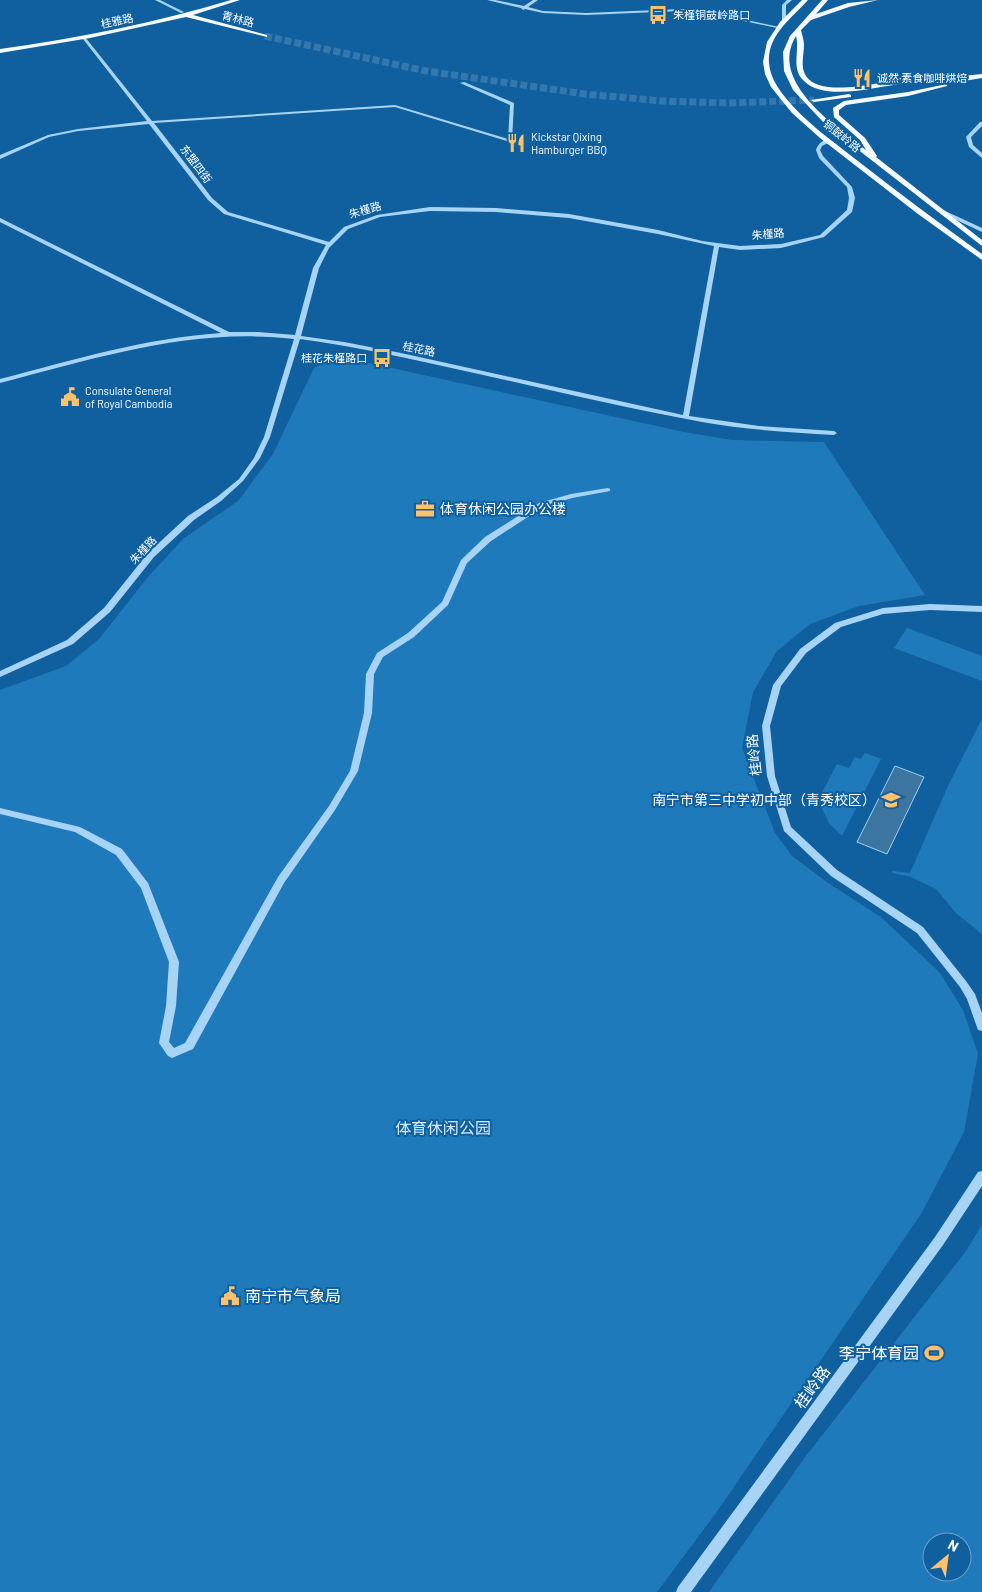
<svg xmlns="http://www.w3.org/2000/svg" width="982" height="1592" font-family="Barlow,'Noto Sans SC',sans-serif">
	<rect width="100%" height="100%" fill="#10609f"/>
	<g fill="#1f7abc" fill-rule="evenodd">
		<path d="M332,360L364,362L684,432L732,440L824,442L925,595L859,606L810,624L777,651L753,692L742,748L775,833L792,856L828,883L881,917L940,973L963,1010L978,1054L964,1132L921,1214L716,1513L657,1592H0V690L66,666L99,639L148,577L184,538L238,501L273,454L314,368Z"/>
		<path d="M907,628L982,656V681L894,648Z"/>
		<path d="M982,719V934L956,913L936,889L911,877L892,873V871L910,873L948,786Z"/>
		<path d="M865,753L881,759L842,836L829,823L818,800L837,764L849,768L855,757L861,759Z"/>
		<path d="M982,1225V1592H709L806,1456L966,1251ZM932,1542H962V1572H932Z"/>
	</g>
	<path fill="#3d75a1" stroke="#99d1f8" d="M895,766L924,777L887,854L857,842Z"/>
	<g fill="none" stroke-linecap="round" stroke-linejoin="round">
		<path stroke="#3478ad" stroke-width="7" stroke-dasharray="7 3" stroke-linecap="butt" d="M265,36L426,71L585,94L663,101L726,103L814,100"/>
		<g fill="#a7d4f5" fill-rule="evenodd">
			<path d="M155,0H160L184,12L181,13Z"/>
			<path d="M487,0H495L524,6L533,0H538L528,7L543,11L586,13L681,9L711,12L779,27L777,28L711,14L681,11L586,15L543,13L525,9L523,10L521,8Z"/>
			<path d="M787,0H792L786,5V20L784,21L782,20V5Z"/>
			<path d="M85,37L152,121L395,105L508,139L510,105L460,83L464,82L514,103L512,141L510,142L395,107L154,123L212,198L228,212L329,242L344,227L377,215L430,207L496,208L569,214L658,230L702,241L740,246L781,244L820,235L847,210L849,198L847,187L819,158L816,150C818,144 823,139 830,140V142L822,146L820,150L823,156L852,187L855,198L852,212L824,237L781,248L740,250L719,247L689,416L759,426L834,431L837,433L834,435C790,432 745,430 702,422C613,406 526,384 438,365C392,355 346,345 300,339L270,437L260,458L243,481L221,501L194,520L154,557L110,612L73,644L0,677V671L67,640L104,608L148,553L188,516L217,497L239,479L254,458L264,437L294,339C192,327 97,358 0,383V379C73,360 145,338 221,333L0,222V218L229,332H258L295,335L313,268L326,245L224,214L208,200L149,124L78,131L49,137L0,159V155L48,135L78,129L147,121L83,39ZM430,211L496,212L569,218L658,234L714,246L683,415L401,353L344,342L301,336L319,268L329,248L348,229L380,217Z"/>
			<path d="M980,122H982V126L971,137L973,145L982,153V158L969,147L966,137Z"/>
			<path d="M937,209H941L982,228V232L937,211Z"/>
			<path d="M608,488L610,489V491L572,498L543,507L491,541L467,563L448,605L414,637L383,657L374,674L372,713L358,771L335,810L284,883L193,1049L172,1058L168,1056L159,1043L166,1006L169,962L141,888L116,855L75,832L0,814V808L80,827L122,849L148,883L179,962L176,1006L169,1042L174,1048L185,1043L278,877L329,806L350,771L364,713L366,674L377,653L408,633L442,602L461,560L485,537L539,503L571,494Z"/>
			<path d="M930,604L982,606V612L930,610L883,614L841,627L806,653L781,686L770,726L775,776L791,827L837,870L923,927L966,981L975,994L982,1013V1031L978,1030L967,999L960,987L917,933L831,876L784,831L767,776L762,726L773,685L800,649L835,623L883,608Z"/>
			<path d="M982,1171V1186L943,1245L691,1592H676L678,1587L935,1237L978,1172Z"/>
		</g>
		<g fill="#f5faff" fill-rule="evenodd">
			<path d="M231,0H240L193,15L267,35V37L186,17L90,38L0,53V49C78,38 155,23 231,0Z"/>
			<path d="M802,0H808C792,18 767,35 769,63C770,76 777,87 785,97C804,121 830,139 854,158C896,191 939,223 982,254V260L918,214L820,138L792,113L771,87L765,74L763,62L767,42L780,22Z"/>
			<path d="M822,0H828L816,14L848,3L878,0L849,7L811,20L801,30C802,35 804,40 804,45C804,55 800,67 806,76C821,99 882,81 906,79C931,77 956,77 982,74V78C970,80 957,82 944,83C932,83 919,82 906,83C879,86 824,103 803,80C791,68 800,50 796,36C768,81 835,126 866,150L860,140L834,117L833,108L844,101L908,92L947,84V86L908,96L846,105L839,110V115L865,138L877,156L876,157L982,240V246L825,124L793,90L784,71L783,52L790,36Z"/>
			<path d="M849,94L851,95V97L814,102L811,100Z"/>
		</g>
	</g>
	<defs>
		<g id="bus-bare" transform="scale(1.5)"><path d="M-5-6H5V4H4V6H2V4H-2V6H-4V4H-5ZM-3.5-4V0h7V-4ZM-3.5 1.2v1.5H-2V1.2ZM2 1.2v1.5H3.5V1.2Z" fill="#ffc26b" stroke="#10609f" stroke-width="2.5" paint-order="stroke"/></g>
		<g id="restaurant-bare" transform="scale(1.5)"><path d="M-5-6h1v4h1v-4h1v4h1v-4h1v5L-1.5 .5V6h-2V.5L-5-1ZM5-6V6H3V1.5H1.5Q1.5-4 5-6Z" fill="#ffc26b" stroke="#10609f" stroke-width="2.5" paint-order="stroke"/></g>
		<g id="civic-bare" transform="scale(1.5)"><path d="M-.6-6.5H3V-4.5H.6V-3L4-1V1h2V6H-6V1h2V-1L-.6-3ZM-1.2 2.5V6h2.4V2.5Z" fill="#ffc26b" stroke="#10609f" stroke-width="2.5" paint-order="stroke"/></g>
		<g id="office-bare" transform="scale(1.5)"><path d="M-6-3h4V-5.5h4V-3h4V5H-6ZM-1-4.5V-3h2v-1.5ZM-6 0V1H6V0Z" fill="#ffc26b" stroke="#10609f" stroke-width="2.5" paint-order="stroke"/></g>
		<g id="school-bare" transform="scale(1.5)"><path d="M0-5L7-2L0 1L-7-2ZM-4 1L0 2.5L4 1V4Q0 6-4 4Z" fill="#ffc26b" stroke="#10609f" stroke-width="2.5" paint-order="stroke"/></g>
		<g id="stadium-bare" transform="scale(1.5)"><path d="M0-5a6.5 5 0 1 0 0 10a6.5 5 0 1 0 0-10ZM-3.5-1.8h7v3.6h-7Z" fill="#ffc26b" stroke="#10609f" stroke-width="2.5" paint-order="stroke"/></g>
	</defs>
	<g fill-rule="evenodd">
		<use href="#bus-bare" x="658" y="15"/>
		<use href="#restaurant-bare" x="862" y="78"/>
		<use href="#restaurant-bare" x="516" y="143"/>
		<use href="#bus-bare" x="382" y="358"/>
		<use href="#civic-bare" x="70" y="397"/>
		<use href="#office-bare" x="425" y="509"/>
		<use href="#school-bare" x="891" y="800"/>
		<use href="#civic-bare" x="230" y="1296"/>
		<use href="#stadium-bare" x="934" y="1353"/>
	</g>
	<g text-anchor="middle" stroke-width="4" stroke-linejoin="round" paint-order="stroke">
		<g font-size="11" fill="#fff" stroke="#10609f" text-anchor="start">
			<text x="673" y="19">朱槿铜鼓岭路口</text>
			<text x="877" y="82">诚然·素食咖啡烘焙</text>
			<text x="531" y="141">Kickstar Qixing<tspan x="531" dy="13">Hamburger BBQ</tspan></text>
			<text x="367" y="362" text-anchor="end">桂花朱槿路口</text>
			<text x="85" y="395">Consulate General<tspan x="85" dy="13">of Royal Cambodia</tspan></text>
		</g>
		<g font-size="11" fill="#fff" stroke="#10609f">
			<text transform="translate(238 19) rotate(14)" y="4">青林路</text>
			<text transform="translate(117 21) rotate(-12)" y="4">桂雅路</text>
			<text transform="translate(842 136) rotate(39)" y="4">铜鼓岭路</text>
			<text transform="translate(196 164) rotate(53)" y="4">东盟四街</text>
			<text transform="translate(365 210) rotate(-16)" y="4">朱槿路</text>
			<text transform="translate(768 234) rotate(-5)" y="4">朱槿路</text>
			<text transform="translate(419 349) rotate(12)" y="4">桂花路</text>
			<text transform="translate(143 550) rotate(-47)" y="4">朱槿路</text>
		</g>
		<g font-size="14" fill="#fff" stroke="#10609f" text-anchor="start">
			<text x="440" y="514">体育休闲公园办公楼</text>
			<text x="876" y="805" text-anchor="end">南宁市第三中学初中部（青秀校区）</text>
		</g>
		<g font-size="14" fill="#fff" stroke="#10609f">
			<text transform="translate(754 755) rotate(-96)" y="5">桂岭路</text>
		</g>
		<g font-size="16" fill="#d0ebfe" stroke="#10609f">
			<text x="443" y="1134">体育休闲公园</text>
		</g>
		<g font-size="16" fill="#fff" stroke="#10609f" text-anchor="start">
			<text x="245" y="1302">南宁市气象局</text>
			<text x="919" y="1359" text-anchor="end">李宁体育园</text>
		</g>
		<g font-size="16" fill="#fff" stroke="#10609f">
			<text transform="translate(812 1387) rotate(-54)" y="6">桂岭路</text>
		</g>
	</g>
	<g transform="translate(947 1557) rotate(29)"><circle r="24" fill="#10609f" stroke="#70a0c5"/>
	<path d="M0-4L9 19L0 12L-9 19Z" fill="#ffc26b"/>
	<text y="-8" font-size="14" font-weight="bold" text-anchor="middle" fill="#ffffff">N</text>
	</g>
</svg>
